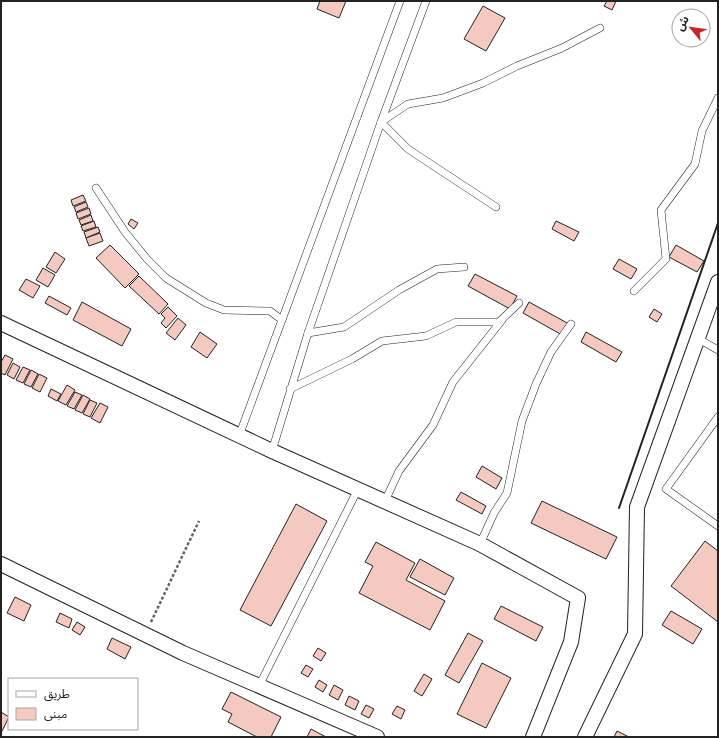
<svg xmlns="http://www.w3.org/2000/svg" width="719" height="738" font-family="'Fira Sans Condensed','Noto Sans Arabic',sans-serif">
	<rect width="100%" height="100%" fill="#fff"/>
	<g fill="#f3c9c0" stroke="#222">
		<path d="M320,1H346L339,18L317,9Z"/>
		<path d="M607,1H616L612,10L604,6Z"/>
		<path d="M483,6L505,18L486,51L464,39Z"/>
		<path d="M83,195L86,201L73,206L71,200Z"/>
		<path d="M86,202L88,207L76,212L74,207Z"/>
		<path d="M89,208L91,214L78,219L76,213Z"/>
		<path d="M91,215L93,221L81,225L79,220Z"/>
		<path d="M131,219L138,223L134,229L128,224Z"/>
		<path d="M94,221L96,227L83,231L81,226Z"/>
		<path d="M556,221L579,232L574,241L552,229Z"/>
		<path d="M98,227L100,232L86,238L84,232Z"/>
		<path d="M100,233L103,241L89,246L86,238Z"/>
		<path d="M110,245L139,274L125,288L96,258Z"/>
		<path d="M676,245L704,261L697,272L669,257Z"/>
		<path d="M55,252L65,259L56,273L46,267Z"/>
		<path d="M619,259L637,269L631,279L613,269Z"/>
		<path d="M43,268L55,275L48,287L36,280Z"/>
		<path d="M475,274L517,296L510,309L468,286Z"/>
		<path d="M139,276L168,304L159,314L129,286Z"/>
		<path d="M26,279L40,286L33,298L19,290Z"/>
		<path d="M49,296L71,308L67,315L45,303Z"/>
		<path d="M82,302L131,329L122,346L73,320Z"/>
		<path d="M529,302L569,324L562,335L523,313Z"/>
		<path d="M168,307L177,316L166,328L161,323L165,318L161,314Z"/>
		<path d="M654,309L662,314L657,322L649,317Z"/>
		<path d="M178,318L186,325L175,340L166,333Z"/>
		<path d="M200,332L217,344L207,358L191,347Z"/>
		<path d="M586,332L622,352L616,362L581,342Z"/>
		<path d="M5,355L13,359L5,375L1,373V362Z"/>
		<path d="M13,363L20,367L14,379L7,375Z"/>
		<path d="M23,367L30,370L23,383L16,380Z"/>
		<path d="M31,370L38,374L31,387L24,384Z"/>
		<path d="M39,374L47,378L40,392L32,388Z"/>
		<path d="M67,385L75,390L66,405L58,401Z"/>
		<path d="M51,389L61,394L57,401L48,396Z"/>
		<path d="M75,392L82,395L74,409L67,406Z"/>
		<path d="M83,395L90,399L82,413L75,410Z"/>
		<path d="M90,400L97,403L90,417L83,414Z"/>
		<path d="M100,403L108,407L100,423L91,418Z"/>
		<path d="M482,466L502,478L496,489L476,477Z"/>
		<path d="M461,492L486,506L482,514L456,500Z"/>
		<path d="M542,501L617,537L606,559L531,523Z"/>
		<path d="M296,504L327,521L271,626L240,610Z"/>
		<path d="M705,541L718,551V622L671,586Z"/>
		<path d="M376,542L415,563L406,580L445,601L430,630L359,593L373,566L365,562Z"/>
		<path d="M420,559L454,578L445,595L410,577Z"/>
		<path d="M15,597L31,605L24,621L7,613Z"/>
		<path d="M501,606L543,627L536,641L494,619Z"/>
		<path d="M671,611L702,629L693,644L662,625Z"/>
		<path d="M60,613L72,619L69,628L56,622Z"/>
		<path d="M77,622L85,627L80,635L72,630Z"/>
		<path d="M468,633L483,641L459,683L445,675Z"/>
		<path d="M112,638L131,647L125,659L107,649Z"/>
		<path d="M318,648L326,653L321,661L313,656Z"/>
		<path d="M482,663L511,678L486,728L457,714Z"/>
		<path d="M306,665L313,669L308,677L301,673Z"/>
		<path d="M424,674L432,679L422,696L414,691Z"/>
		<path d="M319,680L327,685L323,692L315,687Z"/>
		<path d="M334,685L343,690L338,700L329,695Z"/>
		<path d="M231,692L281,717L271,737H257L228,722L232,714L222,709Z"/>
		<path d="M349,696L359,701L355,710L345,705Z"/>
		<path d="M366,705L374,709L369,718L361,714Z"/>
		<path d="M397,706L405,710L401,719L392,714Z"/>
		<path d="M1,712L9,717L1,733Z"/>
		<path d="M311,729L326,737H307Z"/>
		<path d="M617,731L629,737H614Z"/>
	</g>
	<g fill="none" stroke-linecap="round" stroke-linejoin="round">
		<g stroke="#222" stroke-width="8">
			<g id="service">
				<path d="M96,188L125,232L147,259L166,278L206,303L224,310L270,311L282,320"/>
				<path d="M496,207L408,149L381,122L408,104L443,98L483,83L517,66L562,48L600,28"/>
				<path d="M634,291L666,259L661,210L695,164L702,131L718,98"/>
				<path d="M308,333L344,327L399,290L437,269L464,267"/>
				<path d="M697,338L718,350"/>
				<path d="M290,389L352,359L382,341L426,336L456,322H499L519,303"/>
				<path d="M718,417L666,489L718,526"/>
				<path d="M239,436L400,1"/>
				<path d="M272,451L308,333L381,122L426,1"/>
				<path d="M385,501L399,471L433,425L453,382L502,320"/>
				<path d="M480,544L494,513L507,493L522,421L536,384L551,352L571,324"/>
				<path d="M259,686L358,489"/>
			</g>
		</g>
		<g stroke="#222" stroke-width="16">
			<g id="minor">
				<path d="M1,323L272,451L480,544L578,598L571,642L533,737"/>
				<path d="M1,564L183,653L377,737"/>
				<path d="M585,737L635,634L637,507L718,282"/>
			</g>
		</g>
		<path stroke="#646464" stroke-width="2.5" stroke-dasharray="3 2" stroke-linecap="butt" d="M151,622L199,521"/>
		<use href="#service" stroke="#fff" stroke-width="7"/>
		<use href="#minor" stroke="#fff" stroke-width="14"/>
		<path stroke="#222" stroke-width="2" d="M619,508L718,223"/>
	</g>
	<rect width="719" height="738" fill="none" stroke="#222222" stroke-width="4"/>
	<rect x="8" y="678" width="130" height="52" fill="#ffffff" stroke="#a7a7a7"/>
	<rect x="16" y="691" width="20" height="6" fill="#ffffff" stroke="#a7a7a7"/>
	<text x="44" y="698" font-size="12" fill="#222222">طريق</text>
	<rect x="16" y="708" width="20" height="12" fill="#f3c9c0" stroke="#a7a7a7"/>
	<text x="44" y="718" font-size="12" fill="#222222">مبنى</text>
	<g transform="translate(691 28) rotate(299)"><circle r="19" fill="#ffffff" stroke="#a7a7a7"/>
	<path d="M0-3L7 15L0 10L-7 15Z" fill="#c62828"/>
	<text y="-6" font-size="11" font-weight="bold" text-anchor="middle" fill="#222222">ش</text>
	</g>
</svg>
